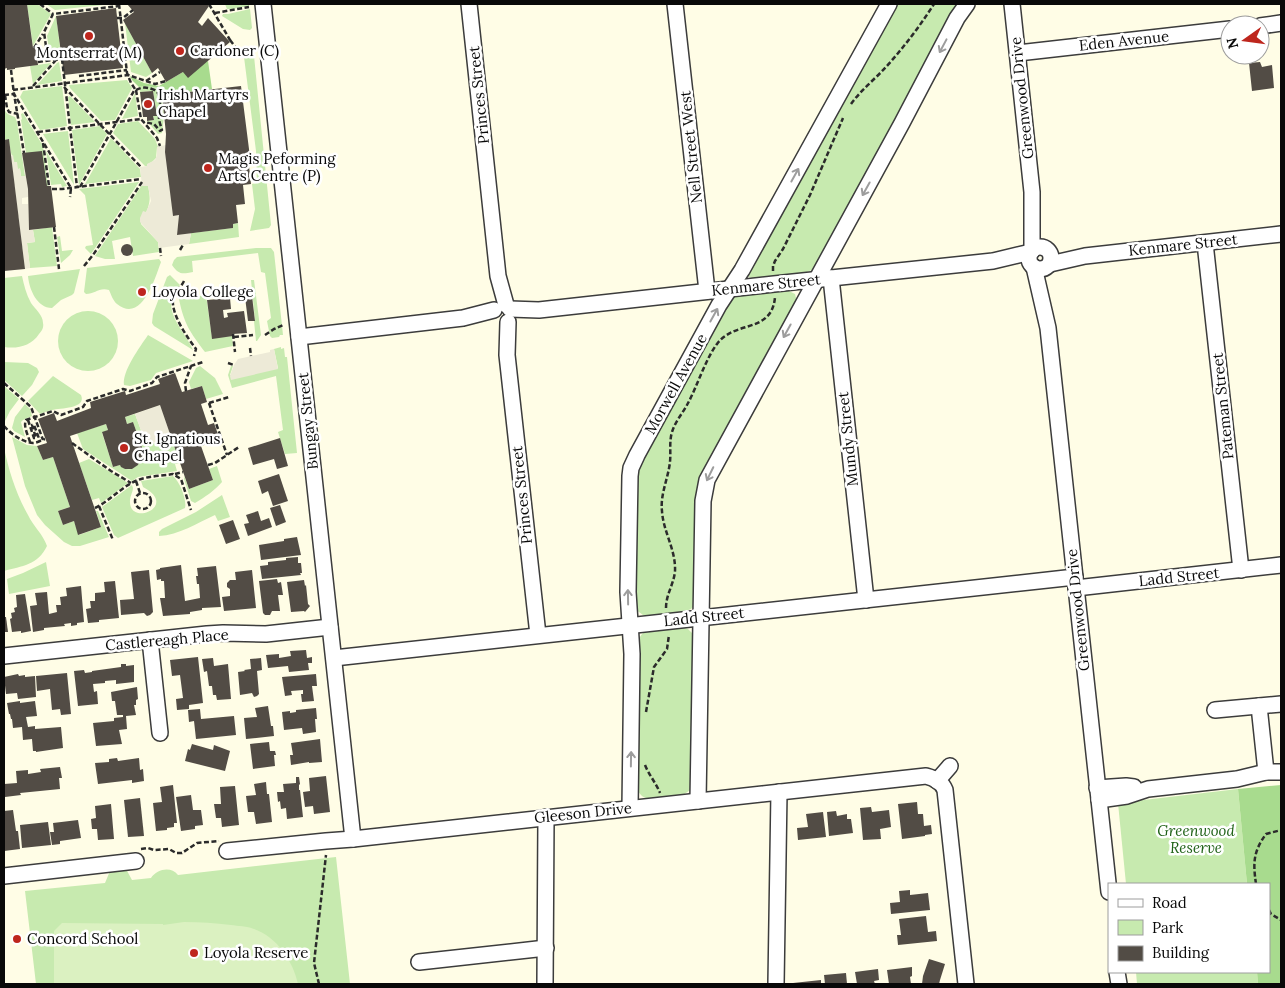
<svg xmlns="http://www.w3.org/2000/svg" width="1285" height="988" font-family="Lora,serif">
	<rect width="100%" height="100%" fill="#fffde6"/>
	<g fill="#c7eaaf">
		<path d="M27,4H37L51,14L33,46Z"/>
		<path d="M46,4H113L55,10Z"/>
		<path d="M225,4H249V6L232,9H227Z"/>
		<path d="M893,4H961L816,267C805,277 771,277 755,279L749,277L748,273Z"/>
		<path d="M250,9L252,28L250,30L243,29L222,16L223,14H228Z"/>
		<path d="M56,16L61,54L50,56L47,36Z"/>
		<path d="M125,23L152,73L146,77L131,72Z"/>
		<path d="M253,46L271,225L269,228L250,231L255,209L252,184L257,183L256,151L244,57L246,51Z"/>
		<path d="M59,62L62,81L37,85L57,63Z"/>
		<path d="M51,63L33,84L30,66Z"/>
		<path d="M127,80L132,88L115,120L101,121L70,88L69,85Z"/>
		<path d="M62,86L67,126L40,130L20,97L23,91Z"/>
		<path d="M145,86L161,88L164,116L162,133L158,134L147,121L154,120L153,116L157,115L153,91L140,92L139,87Z"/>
		<path d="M135,93L138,116L122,119Z"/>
		<path d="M70,96L95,122L71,125L68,97Z"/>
		<path d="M4,108C6,114 9,115 15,117L17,122L25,176H21L20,169H18C12,159 10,151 9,139L4,140Z"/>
		<path d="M23,113L43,146L48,186H47L26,153L21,120L22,119L21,114Z"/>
		<path d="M138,121L155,139L158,147H157L156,158L152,162L148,164V166H145L113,133L118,124Z"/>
		<path d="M100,126L107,134L79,185L72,130Z"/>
		<path d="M68,131L74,185L43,134Z"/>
		<path d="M111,138L140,169L141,177L85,184Z"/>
		<path d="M46,151L67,186L62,187L61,184L51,185Z"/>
		<path d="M139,182L91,254L85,248L86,246L93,245L85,195L79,189Z"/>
		<path d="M142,185H148C150,198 151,200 146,213L143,212L141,224L158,242L159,252L133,256L130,237L112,241L115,259H105L95,256Z"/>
		<path d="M238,223L239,237L189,244L191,233L233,228V224Z"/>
		<path d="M52,227L57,266L30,268L27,243L35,242L33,230Z"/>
		<path d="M60,236L62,251L71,250H73L70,255L61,263L57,237Z"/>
		<path d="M256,248H271L274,252L283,335H280L279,337L272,338L270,336L267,321L271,318L265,273L261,272L258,253L192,261L193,272C182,274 179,275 172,265L174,260L177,257Z"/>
		<path d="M159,259L161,262C155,278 142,324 117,304C113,301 111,294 109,290C99,287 95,294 86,294L84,292L87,268Z"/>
		<path d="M80,269L74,293L72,295L61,300L52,308C37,308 29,289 28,276Z"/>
		<path d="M170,275L180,285C176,290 173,294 172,299C167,316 187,335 193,350L154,326L152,323L153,314L167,277Z"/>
		<path d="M22,276C24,285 26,294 31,303C35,309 43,315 43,323C44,327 42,331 39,334C31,346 18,349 4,347V278Z"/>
		<path d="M251,280H254L261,335L257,341H256L254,321L255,320Z"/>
		<path d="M787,290L795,294L797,302L706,472L695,605L691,609L686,611L650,616L643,615L635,609L634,476L724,307L732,298L740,294Z"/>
		<path d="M206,295L212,338L232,336L233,346L205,352C190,332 184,324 179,299Z"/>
		<circle cx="88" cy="341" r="30"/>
		<path d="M148,335L193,361L156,373L151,380L130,386L124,385C122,371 140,347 148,335Z"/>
		<path d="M281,347V349L284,348L285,357H287L297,453L285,454L278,432L283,430L276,376L232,388L228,375L231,366H233L230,375L278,368L274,349Z"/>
		<path d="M4,362L28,363L37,368L39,372L32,385L22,396L4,380Z"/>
		<path d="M200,366L215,378L223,394L206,399L202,386L191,389L189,382L196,368Z"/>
		<path d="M53,376L81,395C87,409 60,408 52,410C48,411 44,412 40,414L28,401Z"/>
		<path d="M4,386L19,399L10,411L4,423Z"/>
		<path d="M25,404L30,409L32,416L23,420L21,422L25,437L14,431L12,428L15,417Z"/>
		<path d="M135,414L146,444L165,441L171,436L180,463L175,464L177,471L138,477L132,481L83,449L77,433L106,424L108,430L102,433L113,467L120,465C127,473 136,469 140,460L139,458L145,456L133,422L127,424L125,417Z"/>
		<path d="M12,437L27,445L37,446L43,460L53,457L70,507L58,511L63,525L74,521L79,535L101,527L96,511H98L109,537L80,546H72L64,542L45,525L37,515L25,486Z"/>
		<path d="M4,448C9,471 16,494 28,515C33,526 43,534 47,546C38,565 22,566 4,571Z"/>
		<path d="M89,459L128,483L101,503L99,498L92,500L79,463Z"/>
		<path d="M217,466L222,482C214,491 205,497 195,503L191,501L184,479V476L189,489L213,480L209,469Z"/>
		<path d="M173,476C180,482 187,500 185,508L118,538L114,535L102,507L132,485L133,488C133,492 130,496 130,500C128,528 180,506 143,487L141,481Z"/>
		<path d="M222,495L230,517L218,521L215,515C197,523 179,535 159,536V532L162,529L196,512Z"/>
		<path d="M46,562L50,586L9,594L7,579L23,573Z"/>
		<path d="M681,627L688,629L694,635L692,787C684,800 663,798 650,799C643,798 640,795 637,789L638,640L642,634L646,631Z"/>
		<path d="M1238,789L1247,884H1126L1118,803Z"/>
		<path d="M336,857L350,984H36L25,891L105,883L110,871L126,869L132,880L151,878C157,869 171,866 178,875Z"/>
		<path d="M1136,972H1257L1258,984H1137Z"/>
	</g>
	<g fill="#a8db8e">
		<path d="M208,61L212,89L162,95L161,88L145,86L139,87L132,80L130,76L144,83L159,86L183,72Z"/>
		<path d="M1281,785V984H1258L1257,972H1269V884H1247L1238,789Z"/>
	</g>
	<path fill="#dbf1c1" d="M184,922C200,922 215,923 231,925C238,926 247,926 254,929C277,937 293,961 298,984H54V931L62,923L163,924V925Z"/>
	<g fill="#edead7">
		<path d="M166,145L173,216L179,215L177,235L191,233L189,244L159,248L158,242L140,222V218L143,211L146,212L151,201L148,186H142L140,167L147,166V164L155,160L157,155V147Z"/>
		<path d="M22,153L28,189V197L22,198V204H28L29,230H33L35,242L27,243L30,268L25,269L11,156L13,155L14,162H17L18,169L20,168L21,176H25Z"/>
		<path d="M274,349L278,369L231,380L230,376L234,365L238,359L270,352V350Z"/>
		<path d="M160,405L171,436L159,443L146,444L135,414Z"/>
	</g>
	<g fill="#524c45">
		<path d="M4,4H27L33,48H36L38,65L15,68V69L7,70V68L4,69Z"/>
		<path d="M127,4H207L209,6L198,22L202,26L208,18L230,42L188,78L183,72L166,82L158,68L152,73L123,20L134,12Z"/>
		<path d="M116,8L123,68L64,75L56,16Z"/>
		<path d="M1260,62L1262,67L1272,65L1274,88L1252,91L1249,63Z"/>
		<path d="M241,86L250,157H248L251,184L243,185L245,204L236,205L238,223L233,224V228L177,235L179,215L173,216L165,152L166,134L162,95Z"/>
		<path d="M153,91L157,116H153L154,120L147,121V117H143L140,92Z"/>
		<path d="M9,139L25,269L4,271V140Z"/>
		<path d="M42,151L47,186H51L56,227L29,230L28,189L22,153Z"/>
		<circle cx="127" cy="250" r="6"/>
		<path d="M252,296L255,321H248L245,297Z"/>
		<path d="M230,298L231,309L223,310L224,318L228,317L227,313L244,311L247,333L233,334V336L212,339L207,300Z"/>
		<path d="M175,373L182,392L202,386L207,402L201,404L208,425L214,423L220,440L201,446L213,480L189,489L160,405L125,417L127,424L133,422L145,456L139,458L140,460L138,465L132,469H125L121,467L120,465L113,467L102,432L108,430L106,424L70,436L101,527L78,535L74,521L63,525L58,511L70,507L53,457L43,460L37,446L47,443L38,419L54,413L57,421L91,408L90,402L125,391L126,395L160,384L158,379Z"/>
		<path d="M280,438L288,466L277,469L274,459L253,465L248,448Z"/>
		<path d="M279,474L288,501L273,506L268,491L262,494L258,481Z"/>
		<path d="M280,505L286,522L276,526L270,508Z"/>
		<path d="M258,511L261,521L269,518L272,527L248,536L244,524L249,523L246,515Z"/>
		<path d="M233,520L240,539L226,544L219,525Z"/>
		<path d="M297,537L301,555L261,560L259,545L284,541V539Z"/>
		<path d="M298,557V563H301L302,573H300L301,575L262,579L260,566L268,565V562L286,560V558Z"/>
		<path d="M181,565L185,601L200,598L199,584H197L196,576H198L197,568L216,566L221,607L202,608V610L190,612V614L163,616L160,598H165L164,581H161V579L157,580L156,570L160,569V568Z"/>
		<path d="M149,570L153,612L150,615L147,616L144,613L121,615L120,600L134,599L131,572Z"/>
		<path d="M252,570L256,608L224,611L222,597L230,596V589L227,587V583L230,580H236L235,572Z"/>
		<path d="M277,579L278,583L281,582L283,595H278L280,611H272L270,615H265L263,613L259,581Z"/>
		<path d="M304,580L305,586L306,585L308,604L310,606L305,612L304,611L291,612L287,582Z"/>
		<path d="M115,581L119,618L99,620V622L88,623L86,609L91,608L90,601H95V593L105,592L104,582Z"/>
		<path d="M81,586L84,622L77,623V625L71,626V623L64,624L65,626L44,628V630L33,632L30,606L37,605L35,593L47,592L49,614L57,612L56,605H61L60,597L67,596L66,588Z"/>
		<path d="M25,594L31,631L21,633V631L12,632L10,619L12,618L11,613L15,612L14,608L17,607L16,595Z"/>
		<path d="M4,617H6L8,632H4Z"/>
		<path d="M306,650L307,658L312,657V663H308L309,670L289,672L288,666L268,668L266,655L279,654V658L291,656L290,651Z"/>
		<path d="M198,657L203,703L189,705V709L177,710L176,699L183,698L180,675L172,676L170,660Z"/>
		<path d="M213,658L214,666L228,664L231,699L217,700L216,695H213L212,686H209L207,671L204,672L202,659Z"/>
		<path d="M261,658L262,670L257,671L259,694L257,696L254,697L252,693L240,695L238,672L245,671L244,670L251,669L250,659Z"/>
		<path d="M121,664H126V666L134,665V682L116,684V680L105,681V683L93,684L94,692L97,691L98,704L78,706L74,671L84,670L85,673L92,672V671L121,667Z"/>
		<path d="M67,673L71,714L61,715L60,709L52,710L50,689L37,691L36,676Z"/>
		<path d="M18,674L19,676L25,675V677L35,676L36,697L18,699L17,693L6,694L4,677Z"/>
		<path d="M316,674L317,686H312L314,701L302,702L301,694H303V690L291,691L292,695L285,696L282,677Z"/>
		<path d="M137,687L138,699L136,700V705H134L136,715L126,716L127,729L119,730L122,744L96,746L93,723L114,721V718L123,717V715H117L115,701H112L111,692Z"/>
		<path d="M20,701V703L35,701L37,716L26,717L28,727L35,726V729L61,727L63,748L36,752V751H33L32,739L23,740L22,727L13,728L12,719H11L10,714H9L7,703Z"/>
		<path d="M268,706L271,726H273L274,736L246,739L244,718L257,717L255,708Z"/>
		<path d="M316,708L317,719H315L316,732L303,734L302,728L284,730L282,712L290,711V713L296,712V710Z"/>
		<path d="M200,709L201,719L234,716L236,735L196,739L194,721L189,722L188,710Z"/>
		<path d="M320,739L322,762L309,763V762L291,765L290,755H293L291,743Z"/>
		<path d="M269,742L270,751H275L276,755H274L275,766L253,769L250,744Z"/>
		<path d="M192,744L213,750L214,745L230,751L225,771L185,761L188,749L190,750Z"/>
		<path d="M117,758L118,761L139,758L140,770L143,769L144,781L132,783V780L98,784L95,763L109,762V759Z"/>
		<path d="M60,767L62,778H59L60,789L20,793L21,795L5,797L4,784L17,783L16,771L28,770V774L41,772L40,769Z"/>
		<path d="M326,776L330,812L314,814L313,806L305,807L303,792L310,791L309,778Z"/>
		<path d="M296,777H299L300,784L299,785V790H300L303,817L287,819L286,808L281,809L280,801L278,802L277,792H284L283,784L296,783Z"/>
		<path d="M266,782L267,794H269L272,822L256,824L254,812H248L246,796L256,795L254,784Z"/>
		<path d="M173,785L177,823H174V827L167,828V830L156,831L153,803L162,802L160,787Z"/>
		<path d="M235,786L239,825L222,827L221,818H216L214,804H221L220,787Z"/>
		<path d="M191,795L193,810H201L203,825L195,826V829L181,831L176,797Z"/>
		<path d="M140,798L144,836L128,837L124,800Z"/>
		<path d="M917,802L918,814H923L924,826L931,825L932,834L925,835V836L902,839L898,804Z"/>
		<path d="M111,804L114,839L98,840L97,829H92L91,819L96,818L95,806Z"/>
		<path d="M871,807L872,812L889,810L891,827L880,829L881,839L863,840L860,808Z"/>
		<path d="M13,810L16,831H18L20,849L4,851V811Z"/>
		<path d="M836,811L837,816L847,814V819H851L853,833L829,836L827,812Z"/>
		<path d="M823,812L826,837L798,840L797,828L808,827L806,814Z"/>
		<path d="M78,820L81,838L60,841V844L52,845L50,832H54L53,823Z"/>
		<path d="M48,822L51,845L22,848L20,825Z"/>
		<path d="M910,890V895L928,893L930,910L891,914L890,903L900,902L899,891Z"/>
		<path d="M926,916L928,932L936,931L937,941L898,945L897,935H901L899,919Z"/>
		<path d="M929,959L945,964L940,980L939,984H922L923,976Z"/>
		<path d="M912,967V976L910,977L911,984H889L887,970Z"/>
		<path d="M878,969L879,980L874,981L875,984H857L855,972Z"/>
		<path d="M846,973L847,984H825L824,975Z"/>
		<path d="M821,980V984H793V983Z"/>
	</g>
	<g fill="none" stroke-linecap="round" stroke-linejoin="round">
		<g stroke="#3c3c3c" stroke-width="18">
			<g id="minor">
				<path d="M263,4L353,839"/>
				<path d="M469,4L498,276L506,305"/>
				<path d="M675,4L707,291"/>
				<path d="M1012,4L1032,192V251"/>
				<path d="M1260,26L1281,23"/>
				<path d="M1018,53L1230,29"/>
				<path d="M1205,243L1241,570"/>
				<circle cx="1040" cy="258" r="11"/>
				<path d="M1050,264L1085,256L1281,234"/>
				<path d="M1034,267L1048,328L1109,892"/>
				<path d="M831,278L866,600"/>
				<path d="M510,309L539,310L774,284L993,261L1031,252"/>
				<path d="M508,322L507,355L538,635"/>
				<path d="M299,337L463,318L494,310"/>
				<path d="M1076,588L1281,565"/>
				<path d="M150,640L160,733"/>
				<path d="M4,656L207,634L223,633L266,634L330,627"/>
				<path d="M334,658L1075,577"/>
				<path d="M1259,706L1266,772"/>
				<path d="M1215,710L1281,704"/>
				<path d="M937,781L950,766"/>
				<path d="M1097,788L1126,786L1134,787"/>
				<path d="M1099,800L1127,796L1148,789L1237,779L1266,772H1281"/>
				<path d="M698,801L703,501L707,480L902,123L957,18L967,4"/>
				<path d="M630,808L632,654L628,592L630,476L631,468L637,455L719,305L742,270L889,4"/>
				<path d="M227,851L326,841L353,839L926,776C934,778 942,782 945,790L966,984"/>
				<path d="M4,876L136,861"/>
				<path d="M419,962L546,948"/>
				<path d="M1117,972L1119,984"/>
				<path d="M545,984L546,817"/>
				<path d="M776,984L779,792"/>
			</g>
		</g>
		<g stroke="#2b2b2b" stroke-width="2.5" stroke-dasharray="5 2.5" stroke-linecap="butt">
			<path d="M40,4L53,14"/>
			<path d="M209,4L230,40L229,41"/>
			<path d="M215,13L249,7"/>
			<path d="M117,18H123L133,10"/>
			<path d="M230,40L237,49"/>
			<path d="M34,48L43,34"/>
			<path d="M62,59L77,187"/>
			<path d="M48,61L44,32L53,14L119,6"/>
			<path d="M38,62L61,59"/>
			<path d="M11,70L14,94L71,188L70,197"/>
			<path d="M79,76L127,70"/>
			<path d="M146,81L160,72"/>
			<path d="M33,86L56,60"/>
			<path d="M64,87L141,167"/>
			<path d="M13,90L128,75L155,84L166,81"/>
			<path d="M136,90C142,87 146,87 152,89C164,92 159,109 159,118C159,122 161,126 162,130L160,131L154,124L144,122"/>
			<path d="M136,90L141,119L157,138L160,146"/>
			<path d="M4,95L14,94L24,153"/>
			<path d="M5,95L7,108L9,112L18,114"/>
			<path d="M851,104C861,90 875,79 886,67C904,47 920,26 934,4"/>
			<path d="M38,132L141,119"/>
			<path d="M43,143L49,186"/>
			<path d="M80,187L135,89L131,83L127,73L119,4"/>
			<path d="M52,189H62L141,179"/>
			<path d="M54,227L59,269"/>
			<path d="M160,248L161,256"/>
			<path d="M180,250L183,245"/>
			<path d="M84,266L93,255L142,182"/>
			<path d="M773,271V266L775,261L783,249L810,195L843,118"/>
			<path d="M184,281C181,287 175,293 173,299C171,314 187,337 196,349L194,356"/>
			<path d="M233,334L235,352"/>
			<path d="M265,335L274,329L283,325"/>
			<path d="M234,337L253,335"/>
			<path d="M250,348L251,356"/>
			<path d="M228,363L234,365"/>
			<path d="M4,383L31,407L43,440"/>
			<path d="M186,391L185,383L191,366"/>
			<path d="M209,403L227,455"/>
			<path d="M209,403L229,397"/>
			<path d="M28,420L34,438H36L32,425H34L40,441"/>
			<path d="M4,426C11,434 22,442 33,443C37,443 42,440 45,439"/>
			<path d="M30,442C28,435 23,426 26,420L53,411L61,415L83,407L87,401L123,389L130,391L152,383L157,377L203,362"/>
			<path d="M72,443L111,471L131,483"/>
			<path d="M208,465L215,463L239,447"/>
			<path d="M175,474L183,472"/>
			<path d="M136,481L140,493"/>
			<circle cx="143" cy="501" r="8"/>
			<path d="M99,506L113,540"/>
			<path d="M95,508C110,501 122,486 138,480C148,476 162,476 173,474L181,479L191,510"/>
			<path d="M666,608C666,594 674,584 675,571C676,550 663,531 662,511C660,495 668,479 670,462C671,452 669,442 672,432C675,422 682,414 687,405C697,387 705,360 717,344C734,320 772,334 775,297"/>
			<path d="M646,712L654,667L667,649L669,635"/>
			<path d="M645,765C649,775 656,783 660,793"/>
			<path d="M141,849L148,848L154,850L169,849L176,853H182L197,843L219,841"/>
			<path d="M1256,884C1253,863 1253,852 1266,834L1281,830"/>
			<path d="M1269,910L1271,914L1281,920"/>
			<path d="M319,984L314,963L326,855"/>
		</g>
		<use href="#minor" stroke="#fff" stroke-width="15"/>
	</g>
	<defs><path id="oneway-shaft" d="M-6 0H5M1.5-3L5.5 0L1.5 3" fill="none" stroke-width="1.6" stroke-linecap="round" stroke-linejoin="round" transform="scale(1.25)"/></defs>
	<g stroke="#9d9d9d">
		<use href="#oneway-shaft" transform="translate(943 46) rotate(118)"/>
		<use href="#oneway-shaft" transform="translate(795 175) rotate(-61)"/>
		<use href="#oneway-shaft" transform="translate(866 189) rotate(119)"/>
		<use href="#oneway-shaft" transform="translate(714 315) rotate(-61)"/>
		<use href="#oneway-shaft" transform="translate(787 331) rotate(119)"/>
		<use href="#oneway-shaft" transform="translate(710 474) rotate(116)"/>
		<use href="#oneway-shaft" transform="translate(628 597) rotate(-91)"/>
		<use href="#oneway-shaft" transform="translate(631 759) rotate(-89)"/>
	</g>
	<g fill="#be261d" stroke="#fff" stroke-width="2">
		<circle cx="89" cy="36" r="5"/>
		<circle cx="180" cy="51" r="5"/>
		<circle cx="148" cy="104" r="5"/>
		<circle cx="208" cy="168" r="5"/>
		<circle cx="142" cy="292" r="5"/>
		<circle cx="124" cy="448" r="5"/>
		<circle cx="17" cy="939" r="5"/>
		<circle cx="194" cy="953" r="5"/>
	</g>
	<g text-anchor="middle" stroke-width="5" stroke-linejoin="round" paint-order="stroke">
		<g font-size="15" fill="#090909" stroke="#fff">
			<text transform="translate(1124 41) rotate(-6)" y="5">Eden Avenue</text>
			<text transform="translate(479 95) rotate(-96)" y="5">Princes Street</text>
			<text transform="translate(1022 98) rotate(-96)" y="5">Greenwood Drive</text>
			<text transform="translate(691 147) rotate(-96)" y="5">Nell Street West</text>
			<text transform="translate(1183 245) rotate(-6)" y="5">Kenmare Street</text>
			<text transform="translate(766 285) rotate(-6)" y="5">Kenmare Street</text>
			<text transform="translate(676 384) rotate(-61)" y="5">Morwell Avenue</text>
			<text transform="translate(1223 406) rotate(-96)" y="5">Pateman Street</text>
			<text transform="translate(308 421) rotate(-96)" y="5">Bungay Street</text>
			<text transform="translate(848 439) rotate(-96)" y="5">Mundy Street</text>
			<text transform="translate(522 495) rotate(-96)" y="5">Princes Street</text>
			<text transform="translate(1179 577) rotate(-6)" y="5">Ladd Street</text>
			<text transform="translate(1078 610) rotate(-96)" y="5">Greenwood Drive</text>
			<text transform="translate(704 617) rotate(-6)" y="5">Ladd Street</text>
			<text transform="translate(167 640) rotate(-5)" y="5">Castlereagh Place</text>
			<text transform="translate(583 813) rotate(-6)" y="5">Gleeson Drive</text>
		</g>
		<g font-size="15" fill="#090909" stroke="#fff" text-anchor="start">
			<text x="190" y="56">Cardoner (C)</text>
			<text x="89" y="58" text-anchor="middle">Montserrat (M)</text>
			<text x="158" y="100">Irish Martyrs<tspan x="158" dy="17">Chapel</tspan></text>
			<text x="218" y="164">Magis Peforming<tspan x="218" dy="17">Arts Centre (P)</tspan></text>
			<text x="152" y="297">Loyola College</text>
			<text x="134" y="444">St. Ignatious<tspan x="134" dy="17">Chapel</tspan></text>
			<text x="27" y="944">Concord School</text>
			<text x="204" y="958">Loyola Reserve</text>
		</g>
		<g font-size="15" font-style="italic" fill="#206218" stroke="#fff">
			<text x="1196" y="836">Greenwood<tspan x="1196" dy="17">Reserve</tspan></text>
		</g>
	</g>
	<rect width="1285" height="988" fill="none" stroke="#090909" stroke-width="10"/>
	<rect x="1108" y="883" width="162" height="90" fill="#ffffff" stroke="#9d9d9d"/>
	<rect x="1118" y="899" width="25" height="8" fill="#ffffff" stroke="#9d9d9d"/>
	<text x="1152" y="908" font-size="15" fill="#090909">Road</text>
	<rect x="1118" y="920" width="25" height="15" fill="#c7eaaf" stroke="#9d9d9d"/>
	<text x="1152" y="933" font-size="15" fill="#090909">Park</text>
	<rect x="1118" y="946" width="25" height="15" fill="#524c45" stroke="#9d9d9d"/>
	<text x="1152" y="958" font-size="15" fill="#090909">Building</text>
	<g transform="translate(1245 40) rotate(256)"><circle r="24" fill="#ffffff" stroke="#9d9d9d"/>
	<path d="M0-4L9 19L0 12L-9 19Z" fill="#be261d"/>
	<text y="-8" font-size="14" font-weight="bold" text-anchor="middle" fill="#090909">N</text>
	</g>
</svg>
